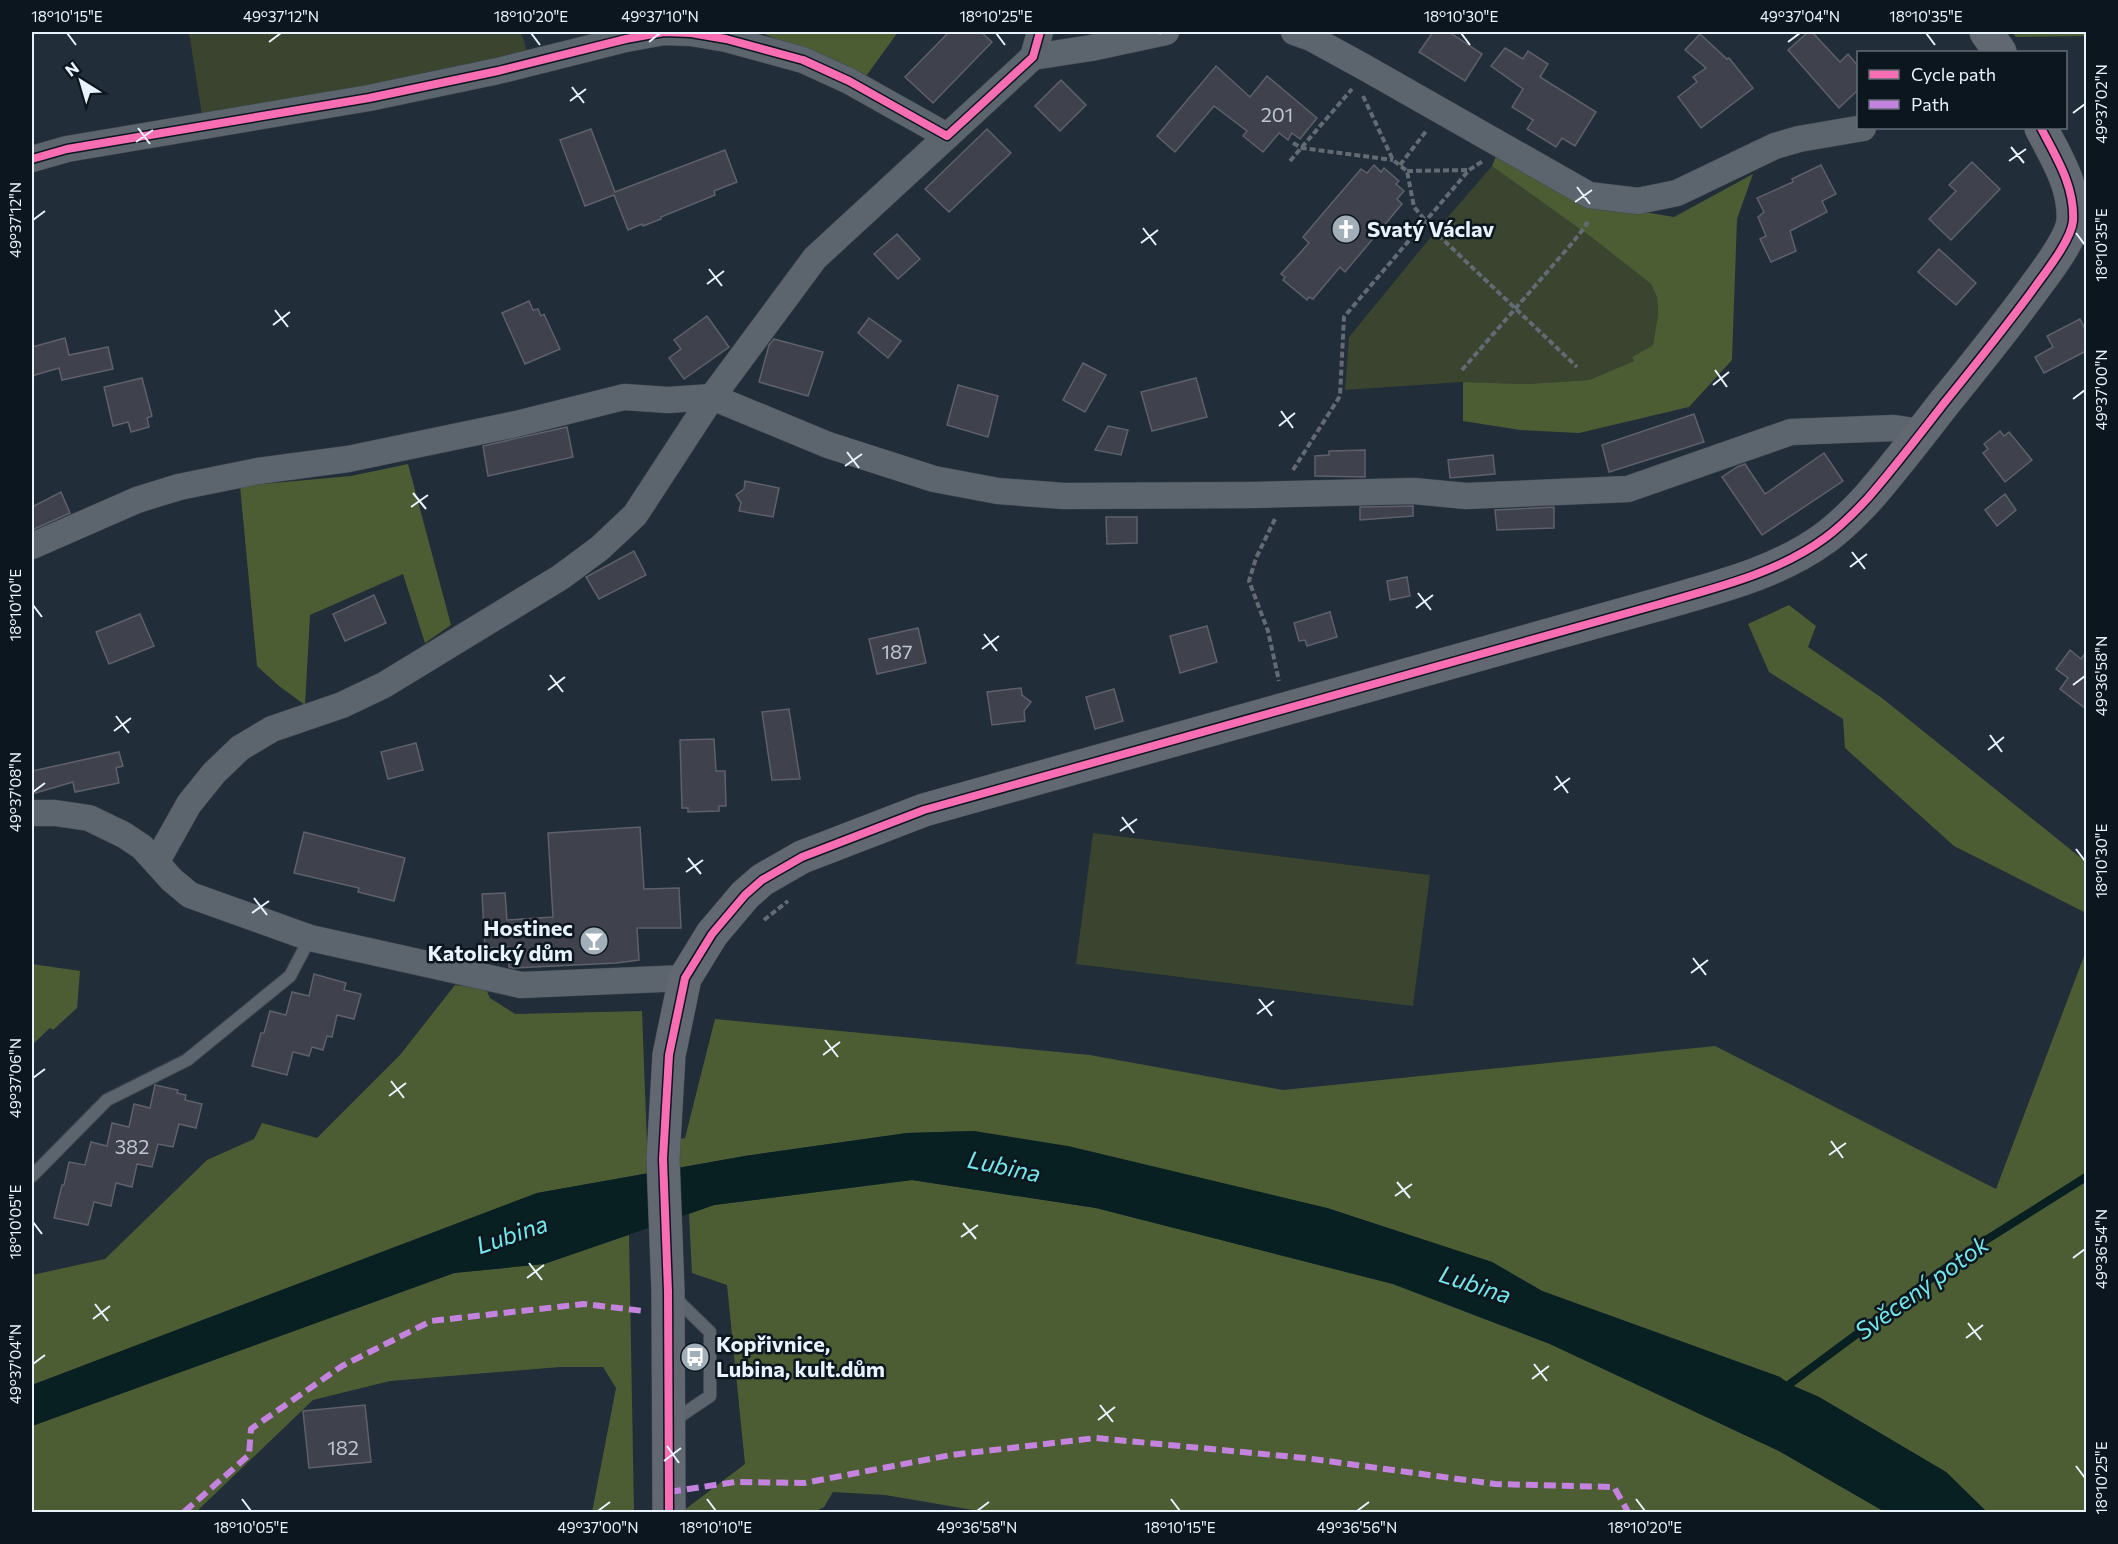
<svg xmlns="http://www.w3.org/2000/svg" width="2118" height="1544" font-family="Commissioner,sans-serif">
	<rect width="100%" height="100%" fill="#212d38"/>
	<g fill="#3a442f">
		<path d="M189,32H521L528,54L452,73L202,116Z"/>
		<path d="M1492,166L1591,237L1651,284L1657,297L1658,314L1653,345L1632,357L1634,361L1589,380L1527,384L1462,382L1345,390L1349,337L1435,232Z"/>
		<path d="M1093,833L1430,875L1413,1006L1076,964Z"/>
	</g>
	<g fill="#4c5d34">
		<path d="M760,32H898L864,79Z"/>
		<path d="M2012,32H2086V36L2016,37Z"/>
		<path d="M1497,154L1577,201L1674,217L1753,174L1737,219L1732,360L1689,407L1579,433L1520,430L1463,421V382L1527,384L1589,380L1634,361L1632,357L1653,345L1658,314L1657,297L1651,284L1591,237L1492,166Z"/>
		<path d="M408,464L451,625L425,643L403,574L310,615L305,705L279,686L257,666L240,486L351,476Z"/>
		<path d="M1789,605L1816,626L1808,647L1882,698L2086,862V913L1954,846L1845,748L1843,719L1769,672L1748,624Z"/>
		<path d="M2086,951V1512H1987L1946,1472L1819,1397L1789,1384L1780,1377L1542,1291L1492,1262L1327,1208L974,1131L907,1133L745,1156L537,1193L32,1385V1275L105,1259L207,1160L254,1139L262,1123L317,1138L400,1055L455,985L486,989L490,998L515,1014L642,1011L647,1144L685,1138L715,1019L1090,1055L1283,1090L1715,1046L1996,1189Z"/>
		<path d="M32,964L80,971L77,1008L53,1030L50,1028L32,1045Z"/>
		<path d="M912,1180L1096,1208L1393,1284L1550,1344L1779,1451L1885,1512H985L885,1495L833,1492L824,1507L814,1512H683V1511L745,1464L727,1285L692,1273L689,1214L714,1205Z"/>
		<path d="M629,1235L634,1512H592L616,1388L603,1367H560L390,1381L313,1400L196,1512H32V1426L454,1273L544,1264Z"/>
	</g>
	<path fill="#092022" d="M974,1131L1068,1146L1327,1208L1492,1262L1542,1291L1780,1377L1789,1384L1819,1397L1946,1472L1987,1512H1885L1779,1451L1550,1344L1393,1284L1096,1208L912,1180L714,1205L544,1264L454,1273L32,1426V1385L537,1193L745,1156L907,1133Z"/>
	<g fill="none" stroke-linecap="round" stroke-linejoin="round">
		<path stroke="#092022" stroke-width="8" d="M1783,1389L1967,1252L2086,1177"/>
	</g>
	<g fill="#3f414c" stroke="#5e606b" stroke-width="1.5">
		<path d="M949,32H981L992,42L933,103L905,77Z"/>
		<path d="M1433,32H1449L1482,54L1465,81L1419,52Z"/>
		<path d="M1808,32H1812L1840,62L1848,54L1858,66V90L1839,108L1788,50Z"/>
		<path d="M1700,34L1727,59L1729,58L1753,88L1701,128L1678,97L1697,82L1693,77L1706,68L1685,50Z"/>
		<path d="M1505,48L1523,59L1528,51L1548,64L1540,77L1596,112L1575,146L1562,138L1556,147L1527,129L1533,120L1512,107L1523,89L1491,66Z"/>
		<path d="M1216,66L1250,97L1267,76L1317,118L1300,139L1292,133L1288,140L1279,133L1263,152L1243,136L1247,131L1214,106L1175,152L1157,136Z"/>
		<path d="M1061,80L1086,105L1060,131L1035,106Z"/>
		<path d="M591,129L615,192L725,150L737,182L714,191L715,195L661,217V219L643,226L642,224L628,230L614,195L585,206L560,140Z"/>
		<path d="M987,129L1011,153L949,212L925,189Z"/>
		<path d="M1972,162L2000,189L1951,240L1929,219L1956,191L1949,185Z"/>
		<path d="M1374,165L1381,172L1384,168L1399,181L1396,184L1404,191L1397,199L1402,204L1345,272L1340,267L1313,299L1309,297L1307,300L1283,280L1285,277L1281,274L1309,243L1303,237L1325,211L1361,169L1367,173Z"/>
		<path d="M1821,165L1836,194L1822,201L1827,212L1790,231L1796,251L1771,262L1760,239L1766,236L1758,217L1764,212L1757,198L1793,182L1792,179Z"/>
		<path d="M897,234L920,259L898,279L874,254Z"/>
		<path d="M1939,249L1976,283L1956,305L1918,272Z"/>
		<path d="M529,301L533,310L538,309L541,316L544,314L560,349L525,364L502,313Z"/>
		<path d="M707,316L729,347L684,379L669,358L681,349L674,340Z"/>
		<path d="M869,318L901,341L888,358L858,333Z"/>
		<path d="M2080,319L2086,331V351L2044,373L2035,357L2053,347L2047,336Z"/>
		<path d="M65,338L69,355L108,347L113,369L62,380L59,368L32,376V347Z"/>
		<path d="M774,339L823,352L808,396L759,382L769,345Z"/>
		<path d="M1083,363L1106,375L1085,412L1063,400Z"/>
		<path d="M142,378L152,416L147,418L149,427L131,432L128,422L113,426L104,387Z"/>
		<path d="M1196,378L1207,417L1152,431L1141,392Z"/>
		<path d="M958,385L998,396L988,437L947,425Z"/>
		<path d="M1694,414L1704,442L1609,472L1602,445Z"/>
		<path d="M1108,426L1128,430L1121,455L1095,450Z"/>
		<path d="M567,427L573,457L488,476L483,446Z"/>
		<path d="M2000,431L2004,436L2009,432L2032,460L2005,482L1983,453L1988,449L1984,444Z"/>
		<path d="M1365,450V477L1315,476V456L1329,455V451Z"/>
		<path d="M1824,453L1843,481L1762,535L1722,477L1737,467L1745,464L1765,494Z"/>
		<path d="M1493,455L1495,474L1450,478L1448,460Z"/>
		<path d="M745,481L779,488L773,517L739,511L741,503L736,495L744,489Z"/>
		<path d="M61,492L70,513L32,530V507Z"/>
		<path d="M2005,494L2016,510L1997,526L1985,510Z"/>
		<path d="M1413,506V516L1360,520V507Z"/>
		<path d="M1554,507V528L1497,530L1495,510Z"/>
		<path d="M1106,517H1137V543L1107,544Z"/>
		<path d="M634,551L646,575L599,599L586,577Z"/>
		<path d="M1407,577L1410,596L1390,600L1387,581Z"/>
		<path d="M374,595L386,623L345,641L333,614Z"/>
		<path d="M1330,612L1337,637L1307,646L1305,640L1299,641L1294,623Z"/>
		<path d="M140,614L154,646L109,664L96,632Z"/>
		<path d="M1207,626L1217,662L1180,673L1170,636Z"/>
		<path d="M918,628L926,663L877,674L869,639Z"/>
		<path d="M2070,650L2081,659L2086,652V709L2060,689L2068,678L2056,669Z"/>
		<path d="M1021,688L1022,695L1031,702L1024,711L1025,721L992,725L987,692Z"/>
		<path d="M1114,689L1123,721L1095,729L1086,697Z"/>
		<path d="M789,709L800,779L772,780L762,712Z"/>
		<path d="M714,739L716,771H725L726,806H719V811L688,812V808H682L680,740Z"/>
		<path d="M416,743L423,770L388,779L381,752Z"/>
		<path d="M119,752L123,766L116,768L119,783L75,792L73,782L32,794V771Z"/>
		<path d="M640,827L644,889L679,888L681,928H637L639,960L616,963L513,968L509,967L508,947L485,948L482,894L505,893L507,920L553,917L548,833Z"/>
		<path d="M304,832L405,858L394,901L358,892L359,888L294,873Z"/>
		<path d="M314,974L346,983L344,990L361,994L354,1019L337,1015L332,1037L327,1036L323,1050L312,1047L309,1056L293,1052L287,1075L252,1066L261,1033H264L270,1011L286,1015L292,992L309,996Z"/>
		<path d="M155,1085L178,1090L177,1093L186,1095L185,1100L202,1104L196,1128L179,1124L173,1147L158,1144L152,1167L137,1164L132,1187L116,1183L111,1206L94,1202L88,1225L54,1218L62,1185H64L69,1162L85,1165L91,1142L107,1146L112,1123L129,1127L134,1104L150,1108Z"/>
		<path d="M365,1405L371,1462L309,1468L303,1411Z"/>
	</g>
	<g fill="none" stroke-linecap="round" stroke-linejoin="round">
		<g stroke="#414a53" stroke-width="14">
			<g id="lane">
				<path d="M32,1176L107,1100L187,1060L290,976L310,938"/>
				<path d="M673,1296L710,1332V1396L673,1421"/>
			</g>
		</g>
		<g stroke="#414a53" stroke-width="27">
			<g id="street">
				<path d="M1294,32L1311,38L1364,67L1589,195L1638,201L1677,193L1775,146L1799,139L1863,128"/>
				<path d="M1033,57L1091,48L1166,32"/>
				<path d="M32,159L67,149L369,98L498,71L626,39L664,32L691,33L726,39L803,60L849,81L947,136"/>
				<path d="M32,546L137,500L179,487L258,471L348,459L516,424L624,397L668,400L712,397L828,445L934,479L998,491L1064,496L1253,495L1414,491L1466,496L1628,489L1791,432L1894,428L1921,432"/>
				<path d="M32,813H55L89,818L124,835L142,847L172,880L190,895L310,938L521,985L685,978"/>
				<path d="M157,861L189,804L214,773L240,748L272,729L342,705L384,685L561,577L600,548L635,515L712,397L815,258L1033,57L1040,32"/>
			</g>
		</g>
		<g stroke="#414a53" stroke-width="34">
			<g id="secondary">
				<path d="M1986,32L2000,52"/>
				<path d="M669,1512L668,1291L663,1159L669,1055L685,978L712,934L745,895L762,880L802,857L924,810L1656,605C1714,588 1776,574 1825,538C1840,527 1855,512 1868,498C1895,467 1920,434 1945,402C1975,365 2004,329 2032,291C2044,274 2071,241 2073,221C2075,186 2056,157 2041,128"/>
			</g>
		</g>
		<g stroke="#626b74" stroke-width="4" stroke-dasharray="6 3" stroke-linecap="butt">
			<path d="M1363,96L1393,160L1407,171L1414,207L1435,232L1577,367"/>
			<path d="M1293,143L1302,148L1393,160"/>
			<path d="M1290,161L1352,89"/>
			<path d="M1400,165L1427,130"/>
			<path d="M1407,171L1469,170"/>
			<path d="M1462,370L1574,241L1587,224L1583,220"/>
			<path d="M1293,470L1340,396L1344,317L1469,170L1483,161"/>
			<path d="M1275,519L1256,558L1249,581L1268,631L1279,681"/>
			<path d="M764,920L788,901"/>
		</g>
		<use href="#lane" stroke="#5c656e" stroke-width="12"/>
		<use href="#street" stroke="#5c656e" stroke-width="26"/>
		<use href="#secondary" stroke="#626871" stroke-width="33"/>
		<g stroke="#c483df" stroke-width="6" stroke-dasharray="12 6" stroke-linecap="butt">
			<path d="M1158,33L1159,32"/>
			<path d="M669,1492L735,1482L804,1483L951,1455L1096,1438L1305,1458L1495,1484L1614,1487L1628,1512"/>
			<path d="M184,1512L249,1455L251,1429L342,1366L431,1321L584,1304L644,1311"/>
		</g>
		<g stroke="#0c161f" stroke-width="11">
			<g id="cycleway">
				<path d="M32,159L67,149L369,98L498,71L626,39L664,32L691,33L726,39L803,60L849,81L947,136L1033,57L1040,32"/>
				<path d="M669,1512L668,1291L663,1159L669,1055L685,978L712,934L745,895L762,880L802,857L924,810L1656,605C1714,588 1776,574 1825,538C1840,527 1855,512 1868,498C1895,467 1920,434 1945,402C1975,365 2004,329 2032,291C2044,274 2071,241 2073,221C2075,186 2056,157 2041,128"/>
			</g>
		</g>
		<use href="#cycleway" stroke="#f96db3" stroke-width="8"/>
	</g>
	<path fill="none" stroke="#e8f3fd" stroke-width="2" d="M67,33L76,45M531,33L540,45M996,33L1005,45M1461,33L1470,45M1926,33L1935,45M269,42L281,33M649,42L660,33M1788,42L1800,33M572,87L584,103M570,101L586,89M2073,113L2085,104M138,128L150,144M136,142L153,130M2011,147L2024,163M2009,161L2026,149M1577,187L1590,204M1575,202L1592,190M33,220L45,211M1143,228L1156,245M2076,233L2085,245M1141,243L1158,230M709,269L722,286M707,284L724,271M275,310L288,327M273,325L290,312M1715,370L1727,387M1713,385L1729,372M2073,399L2085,390M1281,411L1293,428M1279,426L1295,413M847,452L859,468M845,466L862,454M413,493L426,509M411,507L428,495M1852,552L1865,569M1850,567L1867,554M1418,593L1431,610M33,605L42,617M1416,608L1433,595M984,634L997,651M982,649L999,636M550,675L563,692M2073,685L2085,676M548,690L565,677M116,716L129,733M114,731L131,718M1990,735L2002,752M1988,750L2004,737M1556,776L1568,793M1554,790L1570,778M33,792L45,783M1122,817L1134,833M1120,831L1137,819M2076,849L2085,861M688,858L701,874M686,872L703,860M254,898L267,915M252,913L269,901M1693,958L1706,975M1691,973L1708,960M1259,999L1272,1016M1257,1014L1274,1001M825,1040L838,1057M823,1055L840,1042M33,1078L45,1069M391,1081L404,1098M389,1096L406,1083M1831,1141L1843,1158M1829,1155L1846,1143M1397,1182L1410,1198M1395,1196L1412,1184M33,1222L42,1234M963,1223L976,1239M961,1237L978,1225M2073,1258L2085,1249M529,1263L542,1280M527,1278L544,1265M95,1304L108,1321M93,1319L110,1306M1968,1323L1981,1340M1966,1338L1983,1325M33,1364L45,1355M1534,1364L1547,1381M1532,1379L1549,1366M1100,1405L1113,1422M1098,1420L1115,1407M667,1446L679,1463M664,1461L681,1448M2076,1466L2085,1478M242,1499L251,1511M707,1499L716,1511M1171,1499L1180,1511M1636,1499L1645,1511M598,1511L610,1502M977,1511L989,1502M1357,1511L1369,1502"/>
	<defs>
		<g id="church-disc" transform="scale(1.5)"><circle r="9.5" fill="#a2aeb8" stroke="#0c161f"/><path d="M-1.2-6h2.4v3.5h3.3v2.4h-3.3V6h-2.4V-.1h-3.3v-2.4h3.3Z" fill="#fff"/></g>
		<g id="bar-disc" transform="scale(1.5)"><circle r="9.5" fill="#a2aeb8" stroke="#0c161f"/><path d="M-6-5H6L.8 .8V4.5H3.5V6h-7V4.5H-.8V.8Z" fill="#fff"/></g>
		<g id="bus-disc" transform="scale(1.5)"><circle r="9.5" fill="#a2aeb8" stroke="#0c161f"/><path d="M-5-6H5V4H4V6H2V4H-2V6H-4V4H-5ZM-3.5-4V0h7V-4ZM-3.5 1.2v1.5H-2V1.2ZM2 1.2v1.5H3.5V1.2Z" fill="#fff"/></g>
	</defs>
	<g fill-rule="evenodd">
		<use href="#church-disc" x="1346" y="229"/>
		<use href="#bar-disc" x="594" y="941"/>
		<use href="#bus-disc" x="695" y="1357"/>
	</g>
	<g text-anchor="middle" stroke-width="5" stroke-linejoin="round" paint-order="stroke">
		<g font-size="20" fill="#bec6d1">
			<text x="1277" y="122">201</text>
			<text x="897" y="659">187</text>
			<text x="132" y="1154">382</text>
			<text x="343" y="1455">182</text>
		</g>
		<g font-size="22" font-weight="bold" fill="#e8f3fd" stroke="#0c161f" text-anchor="start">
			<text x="1367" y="237">Svatý Václav</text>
			<text x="573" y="936" text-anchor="end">Hostinec<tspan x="573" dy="25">Katolický dům</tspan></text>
			<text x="716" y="1352">Kopřivnice,<tspan x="716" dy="25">Lubina, kult.dům</tspan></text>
		</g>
		<g font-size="24" font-style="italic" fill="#75e7e9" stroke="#0c161f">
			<text transform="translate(1004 1167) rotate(12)" y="8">Lubina</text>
			<text transform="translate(512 1235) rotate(-19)" y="8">Lubina</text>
			<text transform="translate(1475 1285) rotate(18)" y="8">Lubina</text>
			<text transform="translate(1922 1288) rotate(-36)" y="8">Svěcený potok</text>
		</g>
	</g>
	<rect width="2118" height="1544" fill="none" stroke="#0c161f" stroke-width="66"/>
	<rect x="1857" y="51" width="210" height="78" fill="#0c161f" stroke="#646e78" stroke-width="1.5"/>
	<rect x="1869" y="70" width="30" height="9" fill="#f96db3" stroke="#646e78" stroke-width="1.5"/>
	<text x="1911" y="81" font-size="18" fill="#e8f3fd">Cycle path</text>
	<rect x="1869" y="100" width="30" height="9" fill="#c483df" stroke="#646e78" stroke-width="1.5"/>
	<text x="1911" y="111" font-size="18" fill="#e8f3fd">Path</text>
	<g transform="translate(81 81) rotate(323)" stroke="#0c161f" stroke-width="4.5" paint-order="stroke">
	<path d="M0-4.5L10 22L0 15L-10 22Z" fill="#e8f3fd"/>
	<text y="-9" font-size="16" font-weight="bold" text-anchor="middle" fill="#e8f3fd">N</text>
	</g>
	<rect x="33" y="33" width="2052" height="1478" fill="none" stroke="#e8f3fd" stroke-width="2"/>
	<g font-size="15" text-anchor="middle" fill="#e8f3fd">
		<text x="67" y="22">18°10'15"E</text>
		<text x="281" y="22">49°37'12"N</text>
		<text x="531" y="22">18°10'20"E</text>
		<text x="660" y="22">49°37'10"N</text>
		<text x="996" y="22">18°10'25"E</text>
		<text x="1461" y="22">18°10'30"E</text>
		<text x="1800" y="22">49°37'04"N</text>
		<text x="1926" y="22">18°10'35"E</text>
		<text transform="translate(2102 104) rotate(-90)" y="5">49°37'02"N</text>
		<text transform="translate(16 220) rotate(-90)" y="5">49°37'12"N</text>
		<text transform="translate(2102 245) rotate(-90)" y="5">18°10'35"E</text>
		<text transform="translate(2102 390) rotate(-90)" y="5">49°37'00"N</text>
		<text transform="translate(16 605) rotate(-90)" y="5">18°10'10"E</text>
		<text transform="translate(2102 676) rotate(-90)" y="5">49°36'58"N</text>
		<text transform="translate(16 792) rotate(-90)" y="5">49°37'08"N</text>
		<text transform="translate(2102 861) rotate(-90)" y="5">18°10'30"E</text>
		<text transform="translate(16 1078) rotate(-90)" y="5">49°37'06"N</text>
		<text transform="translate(16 1222) rotate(-90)" y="5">18°10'05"E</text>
		<text transform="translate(2102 1249) rotate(-90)" y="5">49°36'54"N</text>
		<text transform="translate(16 1364) rotate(-90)" y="5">49°37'04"N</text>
		<text transform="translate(2102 1478) rotate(-90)" y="5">18°10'25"E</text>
		<text x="251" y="1533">18°10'05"E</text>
		<text x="598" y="1533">49°37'00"N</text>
		<text x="716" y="1533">18°10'10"E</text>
		<text x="977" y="1533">49°36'58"N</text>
		<text x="1180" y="1533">18°10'15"E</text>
		<text x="1357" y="1533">49°36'56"N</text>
		<text x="1645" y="1533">18°10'20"E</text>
	</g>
</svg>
